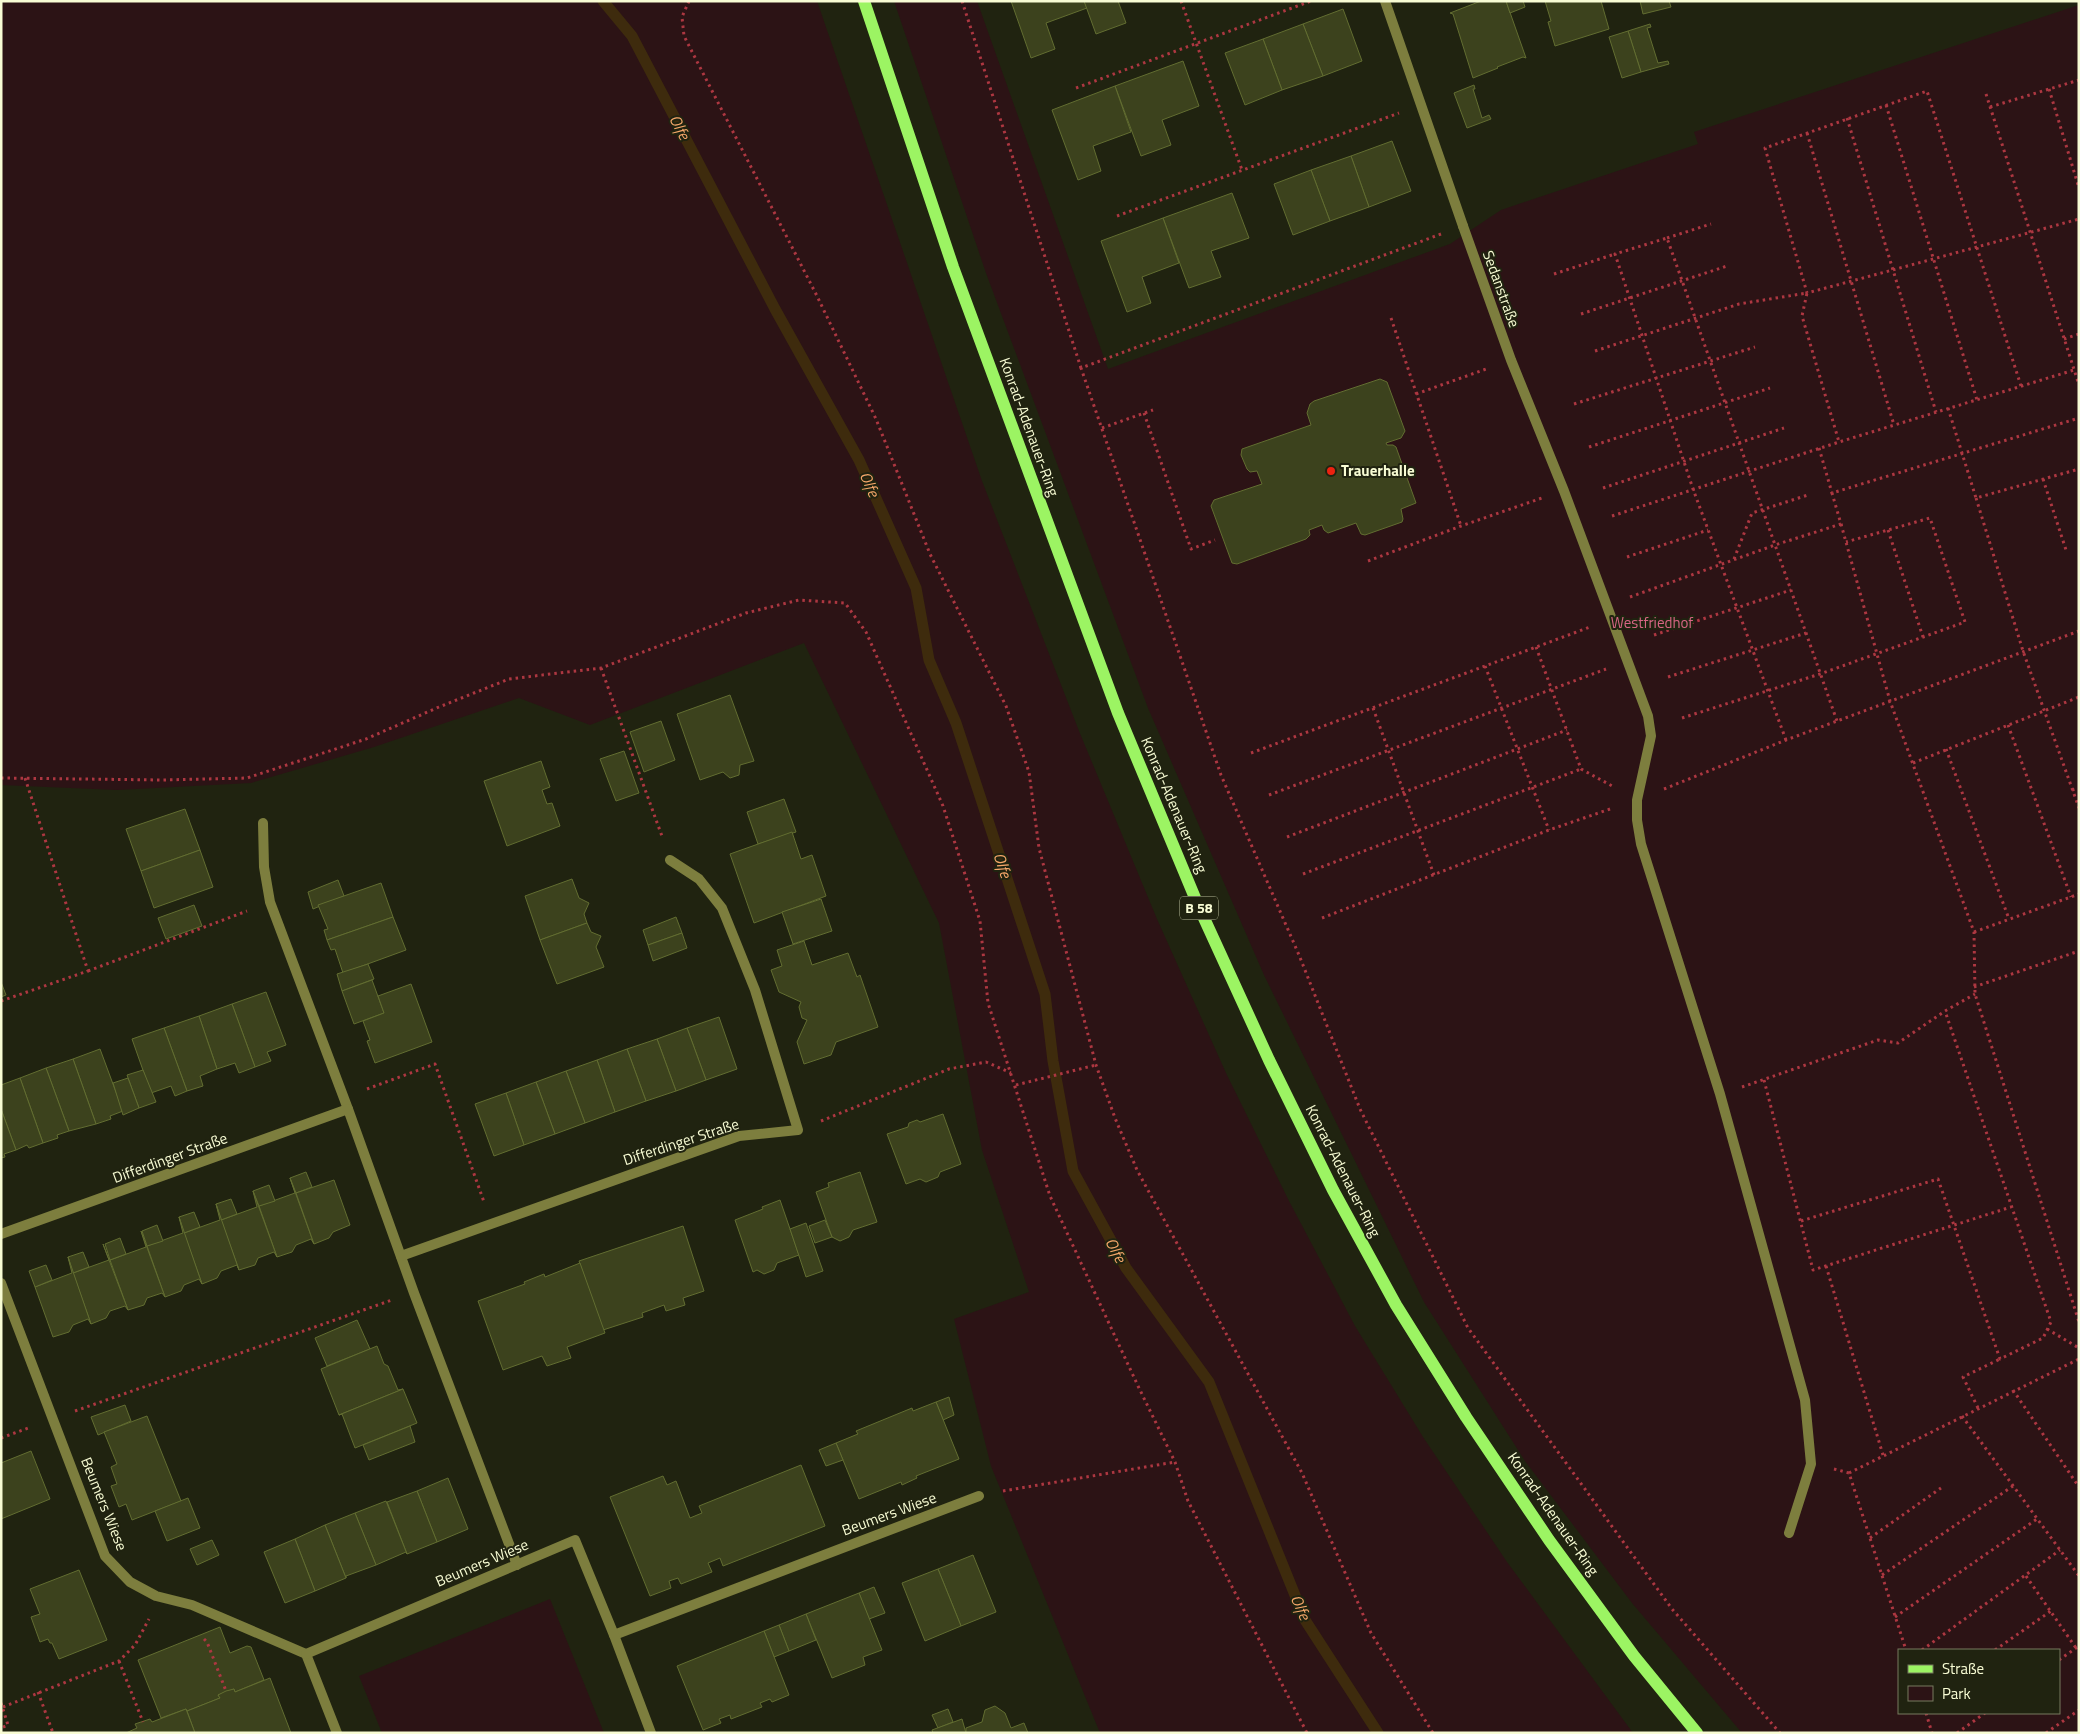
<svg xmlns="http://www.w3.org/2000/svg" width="2080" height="1734" font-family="'Titillium Web',sans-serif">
	<rect width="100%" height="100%" fill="#202310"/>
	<g fill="#2c1315" fill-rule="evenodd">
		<path d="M1,1H817L982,481L1079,731L1157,919L1226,1073L1289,1201L1355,1326L1423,1437L1507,1562L1633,1733H1100L991,1466L954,1319L1029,1292L982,1150L939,923L804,643L590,725L519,698L374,747L251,783L117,790L1,785Z"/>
		<path d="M894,1H977L1108,369L1450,244L1501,210L1698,144L1694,132L2079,5V1733H1742L1632,1603L1525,1461L1424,1302L1264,975L1148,708L986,273ZM1899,1650H2059V1713H1899Z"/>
		<path d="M550,1599L604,1733H382L359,1676Z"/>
	</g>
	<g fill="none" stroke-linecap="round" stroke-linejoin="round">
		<path stroke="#3e2b0d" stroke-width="11" d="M603,1L632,36L775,309L859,460L916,588L929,660L956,723L1045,994L1053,1061L1073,1171L1126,1268L1209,1382L1305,1620L1378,1733"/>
	</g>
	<g fill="#3c421d" stroke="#626d31">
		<path d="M1011,1H1084L1087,8L1046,23L1055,49L1031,58Z"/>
		<path d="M1084,1H1118L1126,23L1096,34Z"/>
		<path d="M1481,1H1506L1526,58L1523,57L1497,67L1498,68L1473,78L1453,14L1450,13Z"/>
		<path d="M1506,1H1523L1525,7L1510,13Z"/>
		<path d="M1545,1H1601L1609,29L1555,46L1548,22L1551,21Z"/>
		<path d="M1640,1H1669L1671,7L1643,14Z"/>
		<path d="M1343,9L1362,61L1323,76L1303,24Z"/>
		<path d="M1303,24L1323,76L1282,90L1263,39Z"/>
		<path d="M1650,24L1651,27L1647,28L1658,63L1668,61L1669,64L1641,72L1628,31Z"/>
		<path d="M1628,31L1641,72L1622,78L1609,37Z"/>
		<path d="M1263,39L1282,90L1245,105L1225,53Z"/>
		<path d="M1183,61L1199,106L1162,120L1171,145L1141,156L1115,86Z"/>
		<path d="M1474,85L1475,89H1473L1482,118L1489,115L1491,119L1467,128L1454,93Z"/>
		<path d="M1115,86L1131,132L1093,146L1101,171L1078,180L1052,110Z"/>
		<path d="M1392,141L1411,191L1369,207L1351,156Z"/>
		<path d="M1351,156L1369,207L1330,221L1311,170Z"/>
		<path d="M1311,170L1330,221L1293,235L1274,184Z"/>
		<path d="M1232,193L1249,238L1211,251L1221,277L1189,288L1163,218Z"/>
		<path d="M1163,218L1179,263L1142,277L1151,303L1127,312L1101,241Z"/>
		<path d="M1380,379L1387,382L1405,431L1401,438L1386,443L1387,445H1393L1396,447L1416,503L1401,509L1403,519L1402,522L1365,535L1361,534L1356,523L1328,533L1324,530L1322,525L1309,530L1310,535L1306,539L1237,564L1232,563L1211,506L1214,500L1262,484L1257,471L1250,472L1247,469L1241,455L1242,449L1311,425L1307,413L1310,404L1314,401Z"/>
		<path d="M730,695L754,761L740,765L739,775L730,778L723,772L700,780L677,714Z"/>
		<path d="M661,721L675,760L644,772L630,732Z"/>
		<path d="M624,751L639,793L616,801L600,759Z"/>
		<path d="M541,761L550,787L542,790L547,804L552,803L560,826L507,846L484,781Z"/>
		<path d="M784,799L796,832L758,844L747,812Z"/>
		<path d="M185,809L200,850L141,871L126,829Z"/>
		<path d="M792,832L801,859L812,855L826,896L754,923L730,854Z"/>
		<path d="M200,850L213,887L154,908L141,871Z"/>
		<path d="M572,879L579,898L589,903L584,914L587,923L540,940L525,896Z"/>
		<path d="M338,880L344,896L313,909L308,892Z"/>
		<path d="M381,883L393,917L327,940L324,930L328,929L318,905Z"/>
		<path d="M821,899L832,931L793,944L782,912Z"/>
		<path d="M194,905L202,926L166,939L158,918Z"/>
		<path d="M393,917L406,950L343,973L335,949L331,950L327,940Z"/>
		<path d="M676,917L682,933L648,945L643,930Z"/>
		<path d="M587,923L591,932L601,936L596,947L604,967L557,984L540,940Z"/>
		<path d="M682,933L687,948L653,961L648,945Z"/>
		<path d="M804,941L812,965L848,953L857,977L860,975L878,1027L836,1042L831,1055L804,1064L797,1042L807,1020L802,1018L799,1007L801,1002L779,992L771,970L782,966L777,950Z"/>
		<path d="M368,964L374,979L342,991L337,974Z"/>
		<path d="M372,980L384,1013L354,1024L342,991Z"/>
		<path d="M1,982L6,995L1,997Z"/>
		<path d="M411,984L432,1042L375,1063L367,1041L370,1040L363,1021L384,1013L378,996Z"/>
		<path d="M266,992L286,1045L267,1052L271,1061L255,1067L232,1004Z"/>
		<path d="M232,1004L255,1067L239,1073L235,1063L217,1069L199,1016Z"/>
		<path d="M199,1016L217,1069L200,1076L203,1086L187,1091L164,1028Z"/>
		<path d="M719,1017L737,1069L706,1080L687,1028Z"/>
		<path d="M164,1028L187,1091L175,1096L171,1086L151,1093L132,1039Z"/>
		<path d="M687,1028L706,1080L676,1091L657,1039Z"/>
		<path d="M657,1039L676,1091L646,1101L627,1049Z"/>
		<path d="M100,1049L123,1111L110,1116L111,1119L96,1124L73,1059Z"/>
		<path d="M627,1049L646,1101L615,1112L597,1060Z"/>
		<path d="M73,1059L96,1124L69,1131L46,1068Z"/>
		<path d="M597,1060L615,1112L585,1123L566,1071Z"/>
		<path d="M46,1068L69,1131L57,1135L58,1138L43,1143L20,1078Z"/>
		<path d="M143,1070L156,1102L139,1108L127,1075Z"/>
		<path d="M566,1071L585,1123L555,1134L536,1082Z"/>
		<path d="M20,1078L43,1143L29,1148L27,1145L16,1150L1,1109V1085Z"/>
		<path d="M128,1078L139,1108L123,1115L113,1083Z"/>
		<path d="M536,1082L555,1134L524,1145L506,1093Z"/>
		<path d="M506,1093L524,1145L494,1156L475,1104Z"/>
		<path d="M1,1109L16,1150L4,1154L5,1157L1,1158Z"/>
		<path d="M943,1114L961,1164L940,1172L938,1177L926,1182L920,1179L906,1184L887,1134L908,1127L909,1123L917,1120L920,1122Z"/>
		<path d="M306,1172L312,1187L296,1193L290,1178Z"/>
		<path d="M860,1172L877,1222L853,1230L849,1237L840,1241L832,1237L816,1192L829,1187L828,1183Z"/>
		<path d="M290,1178L314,1244L311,1239L296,1245L292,1252L277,1257L259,1206L295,1193Z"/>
		<path d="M334,1180L350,1225L333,1232L329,1238L314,1244L296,1193Z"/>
		<path d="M269,1185L275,1201L259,1206L253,1191Z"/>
		<path d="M253,1191L277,1257L274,1252L258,1258L255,1265L239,1270L221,1220L257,1207Z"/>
		<path d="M231,1199L237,1214L221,1220L216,1204Z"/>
		<path d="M780,1200L799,1255L777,1263L774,1270L764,1274L757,1270L753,1272L735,1220L763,1209L762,1207Z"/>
		<path d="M216,1204L239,1270L237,1265L221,1271L217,1278L202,1284L184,1233L220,1220Z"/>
		<path d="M194,1212L200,1227L184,1233L179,1217Z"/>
		<path d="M179,1217L202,1284L199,1279L184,1285L181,1291L165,1297L147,1246L183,1233Z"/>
		<path d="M825,1220L832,1237L815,1243L809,1226Z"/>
		<path d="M806,1223L823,1271L806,1277L790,1229Z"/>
		<path d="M157,1225L163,1241L147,1246L142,1231Z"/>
		<path d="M683,1226L704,1291L683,1298L685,1305L666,1311L664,1305L642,1313L643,1317L603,1330L579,1261Z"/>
		<path d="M141,1231L165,1297L162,1293L147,1298L144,1305L128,1310L110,1260L146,1247Z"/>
		<path d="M120,1238L126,1254L110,1260L105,1244Z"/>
		<path d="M103,1244L128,1310L125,1306L110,1311L106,1318L91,1324L73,1273L109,1260Z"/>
		<path d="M83,1252L89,1267L73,1273L68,1257Z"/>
		<path d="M68,1257L91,1324L88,1319L73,1325L69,1332L53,1337L35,1287L72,1273Z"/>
		<path d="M580,1263L605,1333L567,1347L571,1358L547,1366L542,1356L503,1370L478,1301L525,1284L524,1282L544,1274L545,1277Z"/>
		<path d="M46,1265L52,1280L35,1287L29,1271Z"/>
		<path d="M357,1320L370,1349L327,1366L315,1338Z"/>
		<path d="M377,1346L384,1364L388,1366L398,1390L403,1389L339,1415L321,1369Z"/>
		<path d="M403,1389L417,1423L355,1448L342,1414L339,1415Z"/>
		<path d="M949,1397L954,1415L943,1420L936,1402Z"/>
		<path d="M936,1402L959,1459L916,1476L917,1478L902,1485L901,1482L859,1499L836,1443L858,1434L856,1431L912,1408L913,1411Z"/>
		<path d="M125,1405L131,1421L98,1435L91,1417Z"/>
		<path d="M147,1416L181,1501L132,1520L126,1504L119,1507L111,1486L117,1484L111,1467L117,1464L104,1432Z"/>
		<path d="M410,1426L415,1442L369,1460L363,1445Z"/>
		<path d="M836,1443L843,1460L826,1466L819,1450Z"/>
		<path d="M31,1451L50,1499L1,1519V1463Z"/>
		<path d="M801,1465L825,1526L723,1566L720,1558L708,1563L712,1572L681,1584L678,1578L669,1581L671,1588L650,1596L610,1497L663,1476L667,1485L676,1481L690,1518L702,1513L699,1506Z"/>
		<path d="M448,1478L468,1529L437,1542L417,1491Z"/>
		<path d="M417,1491L437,1542L407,1554L387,1502Z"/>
		<path d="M188,1498L200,1528L167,1541L155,1511Z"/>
		<path d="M386,1501L407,1554L406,1552L376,1565L355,1513Z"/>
		<path d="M355,1513L376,1565L346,1576V1578L325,1525Z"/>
		<path d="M325,1525L346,1578L315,1591L295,1539Z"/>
		<path d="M295,1539L315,1591L285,1603L264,1552Z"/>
		<path d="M212,1540L219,1555L197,1565L190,1549Z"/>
		<path d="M973,1555L996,1612L961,1626L938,1569Z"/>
		<path d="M938,1569L961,1626L925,1641L902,1583Z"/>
		<path d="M79,1570L107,1640L59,1659L52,1643H50L48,1639L40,1642L31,1617L40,1614L30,1589Z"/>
		<path d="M874,1587L885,1613L869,1619L859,1593Z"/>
		<path d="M859,1593L882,1650L863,1657L865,1665L832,1678L806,1614Z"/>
		<path d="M806,1614L816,1640L789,1651L779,1625Z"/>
		<path d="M779,1625L789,1651L774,1657L764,1631Z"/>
		<path d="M220,1627L230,1653L247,1646L251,1647L264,1680L235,1692L234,1689L218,1695L220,1698L187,1711L186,1709L161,1718L138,1660Z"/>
		<path d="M764,1631L789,1695L772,1702L770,1699L760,1703L762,1707L731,1719L730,1715L719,1719L721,1723L703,1730L677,1666Z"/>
		<path d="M270,1678L291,1733H195L187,1711L220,1698L218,1695L226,1691L234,1689L235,1692Z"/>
		<path d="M995,1706L1005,1713L1011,1728L1024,1723L1028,1733H966V1728L982,1722L985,1710Z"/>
		<path d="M186,1709L195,1733H126L137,1728L135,1724L150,1719L152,1722Z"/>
		<path d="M948,1709L953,1722L938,1728L932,1715Z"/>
		<path d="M962,1719L966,1733H933L932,1730Z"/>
	</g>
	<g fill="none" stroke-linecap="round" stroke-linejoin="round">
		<g stroke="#ad3741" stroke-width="3" stroke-dasharray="2.5 4" stroke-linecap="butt">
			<path d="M689,1L682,17L684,36L817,296L876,419L930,554L1006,706L1029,772L1039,848L1096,1065L1115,1118L1137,1170L1302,1473L1371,1633L1433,1733"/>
			<path d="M962,1L1081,368"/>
			<path d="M1181,1L1242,170"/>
			<path d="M1076,88L1311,1"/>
			<path d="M2049,89L2079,188"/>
			<path d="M1986,94L2079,385"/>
			<path d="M1886,105L1977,400"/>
			<path d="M1990,107L2079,80"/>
			<path d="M1847,118L1936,412"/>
			<path d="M1807,133L1894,425"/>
			<path d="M1117,216L1399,113"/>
			<path d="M1441,234L1081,368L1221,775L1299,955L1360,1109L1468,1328L1672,1609L1780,1733"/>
			<path d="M1667,238L1711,224"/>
			<path d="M1554,274L1615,254"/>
			<path d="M1581,314L1727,266"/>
			<path d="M1391,318L1461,526"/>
			<path d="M2064,339L2079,334"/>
			<path d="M1595,351L1739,304L1807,293L1802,316L1839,442"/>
			<path d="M2021,386L1927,91L1765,148L1807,293C1897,269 1988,244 2079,219"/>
			<path d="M1416,394L1489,368"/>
			<path d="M1574,404L1755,347"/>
			<path d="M1948,408L1976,498L2079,469"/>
			<path d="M1144,413L1191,549L1215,540"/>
			<path d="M1102,428L1153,410"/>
			<path d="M1589,447L1770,388"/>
			<path d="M1819,448L1832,493"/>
			<path d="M2043,479L2066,550"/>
			<path d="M1603,488L1784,428"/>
			<path d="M1976,498L2023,651L2079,808"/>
			<path d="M1612,516L1839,442L2074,370"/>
			<path d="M1841,524L1890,701L1974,932L1975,994L2079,1322"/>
			<path d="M1888,530L1923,637"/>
			<path d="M1627,557L1708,530"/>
			<path d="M1734,559L1752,513L1808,495"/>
			<path d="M1368,561L1461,526L1542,498"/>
			<path d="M1630,597L1775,545L1841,524L1832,493L2079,418"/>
			<path d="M1654,635L1791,590"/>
			<path d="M1536,647L1581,769L1614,787"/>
			<path d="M1485,666L1549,830"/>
			<path d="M601,668L663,839"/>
			<path d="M1668,677L1806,633"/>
			<path d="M1373,708L1434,875"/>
			<path d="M1682,718L1820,674L1965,622L1930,518L1846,542"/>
			<path d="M2008,725L2071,897"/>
			<path d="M1786,740L1693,489L1615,254L1667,238L1837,721"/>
			<path d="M1946,749L2009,919"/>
			<path d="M1251,753L1590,627"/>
			<path d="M1913,763L2079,697"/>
			<path d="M1,778L163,780L247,778L366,739L439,707L509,679L601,668L746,613L799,600L845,603L866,632L943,806L980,921L988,1003L1050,1196L1138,1386L1175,1462L1188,1501L1307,1733"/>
			<path d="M1664,789L1786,740L2079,631"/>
			<path d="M2072,790L2079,788"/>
			<path d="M1269,795L1606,669"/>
			<path d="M1287,837L1567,730"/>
			<path d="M1303,874L1581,769"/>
			<path d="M1322,918L1549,830L1613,808"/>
			<path d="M1974,932L2079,894"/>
			<path d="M88,971L247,911"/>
			<path d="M1974,987L2079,951"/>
			<path d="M1,1001L88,971L25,778"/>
			<path d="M1764,1080L1813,1270L2011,1207"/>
			<path d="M1016,1085L1096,1065"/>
			<path d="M1742,1087L1878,1040L1898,1043L1945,1011L1975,994"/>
			<path d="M367,1089L435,1064L484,1202"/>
			<path d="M821,1121L949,1069L986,1062L1011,1073"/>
			<path d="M1801,1221L1938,1179L2000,1359L2043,1338L2051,1322L1945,1011"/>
			<path d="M1826,1266L1883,1455"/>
			<path d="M2047,1329L2079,1348"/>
			<path d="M2013,1390L2079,1487"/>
			<path d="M1978,1408L1963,1377L2000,1359"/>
			<path d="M75,1411L392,1300"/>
			<path d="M1962,1416L2079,1576"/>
			<path d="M1,1438L31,1427"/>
			<path d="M1834,1469L1849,1473L1906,1650"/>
			<path d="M1849,1473L2079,1359"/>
			<path d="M1003,1491L1175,1462"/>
			<path d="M1870,1538L1941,1488"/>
			<path d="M1882,1575L2013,1486"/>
			<path d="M2026,1576L2076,1648"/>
			<path d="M1895,1617L2037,1519"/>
			<path d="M204,1639L207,1642L226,1691"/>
			<path d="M1922,1650L2060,1550"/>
			<path d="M1995,1650L2051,1611"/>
			<path d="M2059,1660L2079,1646"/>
			<path d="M119,1661L143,1722"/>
			<path d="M38,1692L53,1733"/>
			<path d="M1,1703L8,1725L1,1728"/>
			<path d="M3,1707L119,1661L135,1645L149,1619"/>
			<path d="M1926,1713L1932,1733"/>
			<path d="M1957,1733L1985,1713"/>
			<path d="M2046,1733L2079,1710"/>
		</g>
		<path stroke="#7d7e3e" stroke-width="10" d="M1463,226L1511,360L1564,491L1648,716L1651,736L1637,800V820L1641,844L1720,1094L1805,1400L1811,1464L1789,1533"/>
		<g stroke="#7d7e3e" stroke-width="10">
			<path d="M1385,1L1463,226"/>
			<path d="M263,823L264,867L270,902L348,1109"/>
			<path d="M1,1234L348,1109L414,1293L517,1565"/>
			<path d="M401,1256L739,1136L798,1130L755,990L722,908L699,879L670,860"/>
			<path d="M1,1283L105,1556L130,1582L156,1596L192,1605L306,1654L337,1733"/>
			<path d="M614,1635L979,1496"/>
			<path d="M306,1654L575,1540L614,1635L651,1733"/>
		</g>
		<path stroke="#9cf463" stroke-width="12" d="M864,1L953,267L1118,713L1198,905L1269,1060L1333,1190L1396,1305L1466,1417L1549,1540L1634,1656L1697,1733"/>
	</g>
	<circle fill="#ec2210" stroke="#202310" stroke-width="2" cx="1331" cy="471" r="5"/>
	<g text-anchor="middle" stroke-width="4" stroke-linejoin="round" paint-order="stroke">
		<rect fill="#202310" stroke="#b7bb99" stroke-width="1" x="1180" y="896.5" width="38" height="23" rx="4"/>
		<g font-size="14" font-weight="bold" fill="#f8fcd4">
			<text x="1199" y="913">B 58</text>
		</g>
		<g font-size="15" fill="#f8fcd4" stroke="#202310">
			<text transform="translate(1501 289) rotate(70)" y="5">Sedanstraße</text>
			<text transform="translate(1029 427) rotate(70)" y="5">Konrad-Adenauer-Ring</text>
			<text transform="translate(1174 805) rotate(67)" y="5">Konrad-Adenauer-Ring</text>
			<text transform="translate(681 1142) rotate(-18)" y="5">Differdinger Straße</text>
			<text transform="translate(170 1158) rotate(-20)" y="5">Differdinger Straße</text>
			<text transform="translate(1343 1171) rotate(63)" y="5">Konrad-Adenauer-Ring</text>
			<text transform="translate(104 1504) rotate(68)" y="5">Beumers Wiese</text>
			<text transform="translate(889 1514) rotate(-20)" y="5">Beumers Wiese</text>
			<text transform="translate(1553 1514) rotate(55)" y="5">Konrad-Adenauer-Ring</text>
			<text transform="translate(482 1563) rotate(-23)" y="5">Beumers Wiese</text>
		</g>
		<g font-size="15" font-weight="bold" fill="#f8fcd4" stroke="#202310" text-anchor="start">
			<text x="1341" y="476">Trauerhalle</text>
		</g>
		<g font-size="15" fill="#d76584" stroke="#202310">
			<text x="1652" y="628">Westfriedhof</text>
		</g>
		<g font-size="16" font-style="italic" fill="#f5a76a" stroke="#202310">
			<text transform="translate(680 127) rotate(62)" y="6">Olfe</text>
			<text transform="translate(870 484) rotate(66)" y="6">Olfe</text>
			<text transform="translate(1003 865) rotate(72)" y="6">Olfe</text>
			<text transform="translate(1116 1250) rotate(62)" y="6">Olfe</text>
			<text transform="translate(1301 1607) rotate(66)" y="6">Olfe</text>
		</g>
	</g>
	<rect width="2080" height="1734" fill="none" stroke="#f8fcd4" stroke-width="5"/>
	<rect x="1898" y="1649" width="162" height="65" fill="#202310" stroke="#767a5e"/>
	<rect x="1908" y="1665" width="25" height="8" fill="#9cf463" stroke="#767a5e"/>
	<text x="1942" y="1674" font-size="15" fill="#f8fcd4">Straße</text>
	<rect x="1908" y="1686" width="25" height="15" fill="#2c1315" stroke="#767a5e"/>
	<text x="1942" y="1699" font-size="15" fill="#f8fcd4">Park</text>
</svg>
